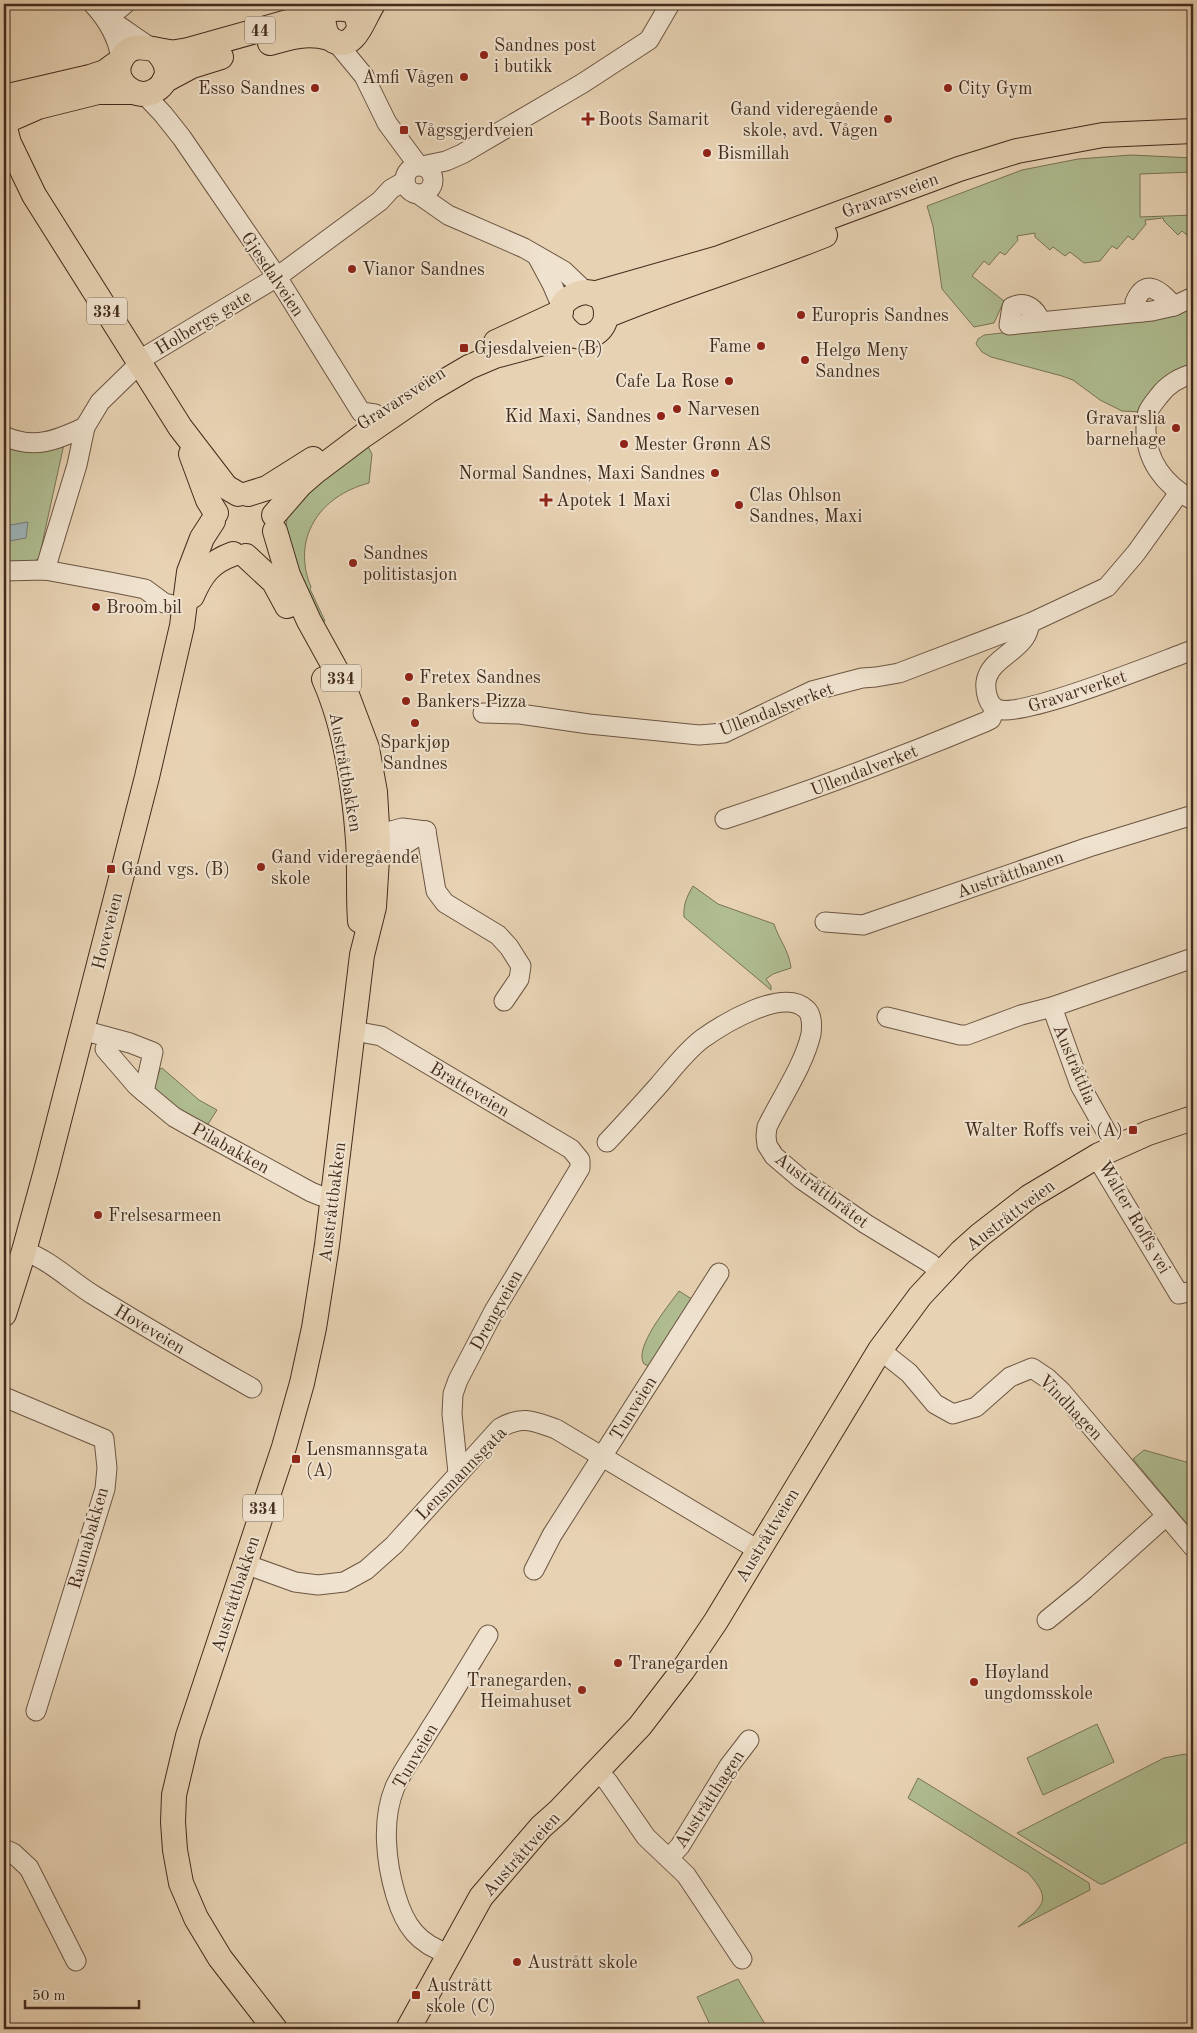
<svg xmlns="http://www.w3.org/2000/svg" width="1197" height="2033" font-family="'Old Standard TT',serif">
	<rect width="100%" height="100%" fill="#e7d2b3"/>
	<filter id="stains"><feTurbulence type="fractalNoise" baseFrequency=".004" numOctaves="4"/><feColorMatrix values="0 0 0 0 .2 0 0 0 0 .09 0 0 0 0 .02 0 0 0 .5 -.17"/></filter>
	<radialGradient id="worn" r=".72"><stop offset=".6" stop-color="#630" stop-opacity="0"/><stop offset="1" stop-color="#630" stop-opacity=".3"/></radialGradient>
	<g fill="#afbd91" stroke="#797456">
		<path d="M1131,155L1193,158V172L1140,174V217L1193,215V240L1182,231L1178,235L1164,221L1163,218L1145,220L1146,224L1133,240L1128,236L1117,249L1112,246L1100,261L1084,263L1070,252L1065,256L1053,247L1050,250L1035,237V233L1017,236L1018,240L1005,255L1000,252L989,265L984,261L972,276L1004,301L994,323L974,327L942,289L933,226L927,206L1022,170L1078,159Z"/>
		<path d="M1193,303V367L1142,412L1122,411L1100,400L1073,380L1062,376L991,357L982,352L976,344L978,339L984,335L1137,318Z"/>
		<path d="M4,439L64,444L39,558L33,562L4,566Z"/>
		<path d="M366,443L372,454L369,483C319,496 291,539 311,587L310,589L325,621L319,625L304,600L285,533L287,518L297,502Z"/>
		<path d="M693,886L718,904L774,924C779,940 789,950 791,968L773,974L766,979L771,986V990L684,917C683,905 687,896 693,886Z"/>
		<path d="M162,1068L199,1100L217,1110L208,1124L202,1126L156,1095L154,1087L160,1069Z"/>
		<path d="M679,1291L695,1301L649,1366L644,1364C633,1348 669,1305 679,1291Z"/>
		<path d="M1144,1450L1193,1464V1531L1133,1459Z"/>
		<path d="M1097,1724L1114,1762L1043,1795L1027,1758Z"/>
		<path d="M1185,1754L1193,1760V1839L1103,1884H1100L1017,1833L1164,1758Z"/>
		<path d="M918,1778L1089,1883L1090,1890L1018,1927C1042,1906 1054,1901 1028,1873L908,1798Z"/>
		<path d="M738,1979L768,2029H712L697,1997Z"/>
	</g>
	<path fill="#9db4b9" stroke="#797d7a" d="M28,522L26,538L4,542V526Z"/>
	<g fill="none" stroke-linecap="round" stroke-linejoin="round">
		<g stroke="#6c5542" stroke-width="21">
			<g id="minor">
				<path d="M93,4C108,20 118,37 121,59"/>
				<path d="M107,19C123,27 136,39 152,48"/>
				<path d="M107,19L125,4"/>
				<path d="M336,42L364,76L387,123L418,165"/>
				<path d="M144,94L163,114L182,138L277,277L361,412L375,414"/>
				<circle cx="419" cy="180" r="14"/>
				<path d="M422,166L446,161L462,154L583,83L649,40L670,4"/>
				<path d="M418,194L448,215L524,248L564,271L586,292"/>
				<path d="M537,256L552,284L562,307"/>
				<path d="M1141,312L1135,302C1146,276 1161,292 1174,306"/>
				<path d="M1041,322C1036,309 1026,300 1012,307L1009,325L1152,311L1174,306L1193,297"/>
				<path d="M148,355L277,277L380,201L391,189L405,181"/>
				<path d="M1193,374C1180,377 1167,385 1159,396C1155,401 1150,407 1148,412C1146,416 1147,423 1146,427C1145,460 1165,486 1193,500"/>
				<path d="M4,436C34,450 57,440 85,427"/>
				<path d="M45,570L77,465L85,427L100,402L140,363"/>
				<path d="M4,571L45,570L110,582L145,589L164,603L186,608"/>
				<path d="M1030,623C1029,628 1028,633 1025,637C1014,654 989,661 986,682C985,692 988,705 997,709C1021,719 1162,661 1193,650"/>
				<path d="M483,713L520,714L589,724L699,735L724,733L812,691L862,678L876,677L899,673L1030,623L1107,587L1136,553L1179,493"/>
				<path d="M725,819C813,790 899,758 985,722L991,719L995,708"/>
				<path d="M426,831L436,891L445,903L498,935L509,947L521,966L519,979L504,1001"/>
				<path d="M366,838L402,828L426,831"/>
				<path d="M364,841L402,846L426,831"/>
				<path d="M825,922L863,925L1089,847L1193,815"/>
				<path d="M1052,1007L1080,1085L1115,1147"/>
				<path d="M887,1017L960,1035H967L1021,1015L1052,1007L1193,958"/>
				<path d="M82,1030L130,1043L153,1052L144,1092L174,1117L190,1126L311,1192L321,1196"/>
				<path d="M354,1031L381,1036L571,1149L580,1160V1168L494,1311L458,1380L453,1394L452,1414L458,1473"/>
				<path d="M105,1049L136,1085L144,1092"/>
				<path d="M607,1142C624,1124 641,1105 658,1086C672,1070 685,1052 702,1039C723,1024 783,987 806,1009C812,1014 812,1026 811,1034C804,1065 781,1098 767,1127L766,1136L767,1145L774,1156L801,1179L866,1224L930,1263L941,1273"/>
				<path d="M1099,1155L1102,1166L1179,1294L1193,1291"/>
				<path d="M24,1251C50,1260 72,1282 95,1296C147,1328 199,1358 252,1388"/>
				<path d="M880,1350L909,1373L935,1404L953,1414L976,1407L1010,1377L1032,1368L1047,1378L1061,1391L1193,1547"/>
				<path d="M4,1397L104,1439L107,1468L105,1489L36,1711"/>
				<path d="M245,1564L295,1582L318,1585L344,1582L366,1570L394,1545L500,1428C522,1415 534,1421 556,1429L758,1550"/>
				<path d="M534,1570L552,1535L719,1273"/>
				<path d="M1047,1620L1085,1589L1166,1516"/>
				<path d="M598,1771L608,1782L646,1837L686,1875L742,1959"/>
				<path d="M4,1849L13,1853L29,1868L76,1961"/>
				<path d="M669,1858L680,1846L729,1766L749,1740"/>
				<path d="M449,1954C418,1944 405,1926 396,1896C386,1863 381,1820 395,1787C404,1767 419,1748 430,1729C450,1698 469,1666 488,1635"/>
			</g>
		</g>
		<g stroke="#432b1c" stroke-width="26">
			<g id="major">
				<path d="M324,24C325,32 327,37 334,41C355,52 364,17 373,4"/>
				<path d="M270,43C290,37 308,32 329,38"/>
				<path d="M154,49C168,60 173,79 156,90C137,103 110,81 121,60C131,39 151,50 169,52C174,53 182,51 188,50L334,9C351,8 358,11 359,29"/>
				<path d="M164,81L192,66L221,57"/>
				<path d="M4,97L90,77L105,72L120,61"/>
				<path d="M6,121L38,107L98,92H131"/>
				<path d="M5,128L9,143L34,195L180,427L226,487L238,494"/>
				<path d="M593,294L719,258L959,169L1017,151L1103,135L1193,131"/>
				<path d="M606,316C678,286 753,264 825,235"/>
				<path d="M496,342L561,312"/>
				<path d="M191,454L208,500L216,513"/>
				<path d="M248,494L267,488L313,459"/>
				<path d="M274,515L300,485L315,472L364,435L428,391L469,367L495,356L573,335C588,342 606,331 606,314C606,269 530,303 573,335"/>
				<path d="M246,556L274,582L287,606"/>
				<path d="M192,596C201,575 210,562 233,554"/>
				<path d="M324,679C346,728 354,786 358,840C360,867 358,894 360,921"/>
				<path d="M4,1314L24,1251L46,1171L147,777L182,626L189,572L202,538L213,521"/>
				<path d="M275,2029L220,1958L196,1918L181,1883L175,1850L173,1822L174,1795L188,1736L284,1447L302,1383L314,1328L327,1245L362,955L374,907L378,843L375,792L367,748L341,679L309,621L288,575L275,531"/>
				<path d="M408,2029L481,1897L541,1827L559,1811L640,1726L683,1670L716,1621L880,1350L920,1296L961,1252L980,1235L1029,1197L1099,1155L1148,1133L1193,1118"/>
			</g>
		</g>
		<use href="#minor" stroke="#efe2ce" stroke-width="19"/>
		<use href="#major" stroke="#e7d2b3" stroke-width="24"/>
		<g stroke="#432b1c" stroke-width="5.5">
			<path id="rail" d="M4,20L8,4"/>
		</g>
		<use href="#rail" stroke="#efe2ce" stroke-width="4" stroke-dasharray="11" stroke-linecap="butt"/>
	</g>
	<g fill="#8f2418" stroke="#efe2ce" stroke-width="2">
		<circle cx="484" cy="55" r="5"/>
		<circle cx="464" cy="77" r="5"/>
		<circle cx="315" cy="88" r="5"/>
		<circle cx="948" cy="88" r="5"/>
		<path d="M585.5 111.5h5v5h5v5h-5v5h-5v-5h-5v-5h5z"/>
		<circle cx="888" cy="119" r="5"/>
		<rect x="399" y="125" width="10" height="10" rx="2.5"/>
		<circle cx="707" cy="153" r="5"/>
		<circle cx="352" cy="269" r="5"/>
		<circle cx="801" cy="315" r="5"/>
		<circle cx="761" cy="346" r="5"/>
		<rect x="459" y="343" width="10" height="10" rx="2.5"/>
		<circle cx="805" cy="360" r="5"/>
		<circle cx="729" cy="381" r="5"/>
		<circle cx="677" cy="409" r="5"/>
		<circle cx="661" cy="416" r="5"/>
		<circle cx="1176" cy="428" r="5"/>
		<circle cx="624" cy="444" r="5"/>
		<circle cx="715" cy="473" r="5"/>
		<path d="M543.5 492.5h5v5h5v5h-5v5h-5v-5h-5v-5h5z"/>
		<circle cx="739" cy="505" r="5"/>
		<circle cx="353" cy="563" r="5"/>
		<circle cx="96" cy="607" r="5"/>
		<circle cx="409" cy="677" r="5"/>
		<circle cx="406" cy="701" r="5"/>
		<circle cx="415" cy="723" r="5"/>
		<circle cx="261" cy="867" r="5"/>
		<rect x="106" y="864" width="10" height="10" rx="2.5"/>
		<rect x="1128" y="1125" width="10" height="10" rx="2.5"/>
		<circle cx="98" cy="1215" r="5"/>
		<rect x="291" y="1454" width="10" height="10" rx="2.5"/>
		<circle cx="618" cy="1663" r="5"/>
		<circle cx="974" cy="1682" r="5"/>
		<circle cx="582" cy="1690" r="5"/>
		<circle cx="517" cy="1962" r="5"/>
		<rect x="411" y="1990" width="10" height="10" rx="2.5"/>
	</g>
	<g text-anchor="middle" stroke-width="4" stroke-linejoin="round" paint-order="stroke">
		<g fill="#efe2ce" stroke="#776251" stroke-width="1">
			<rect x="245" y="16.5" width="30" height="27" rx="4"/>
			<rect x="87" y="297.5" width="40" height="27" rx="4"/>
			<rect x="321" y="664.5" width="40" height="27" rx="4"/>
			<rect x="243" y="1494.5" width="40" height="27" rx="4"/>
		</g>
		<g font-size="16" font-weight="bold" fill="#432b1c">
			<text x="260" y="36">44</text>
			<text x="107" y="317">334</text>
			<text x="341" y="684">334</text>
			<text x="263" y="1514">334</text>
		</g>
		<g font-size="18" fill="#432b1c" stroke="#efe2ce" text-anchor="start">
			<text x="494" y="51">Sandnes post<tspan x="494" dy="21">i butikk</tspan></text>
			<text x="454" y="83" text-anchor="end">Amfi Vågen</text>
			<text x="305" y="94" text-anchor="end">Esso Sandnes</text>
			<text x="958" y="94">City Gym</text>
			<text x="878" y="115" text-anchor="end">Gand videregående<tspan x="878" dy="21">skole, avd. Vågen</tspan></text>
			<text x="598" y="125">Boots Samarit</text>
			<text x="414" y="136">Vågsgjerdveien</text>
			<text x="717" y="159">Bismillah</text>
			<text x="362" y="275">Vianor Sandnes</text>
			<text x="811" y="321">Europris Sandnes</text>
			<text x="751" y="352" text-anchor="end">Fame</text>
			<text x="474" y="354">Gjesdalveien (B)</text>
			<text x="815" y="356">Helgø Meny<tspan x="815" dy="21">Sandnes</tspan></text>
			<text x="719" y="387" text-anchor="end">Cafe La Rose</text>
			<text x="687" y="415">Narvesen</text>
			<text x="651" y="422" text-anchor="end">Kid Maxi, Sandnes</text>
			<text x="1166" y="424" text-anchor="end">Gravarslia<tspan x="1166" dy="21">barnehage</tspan></text>
			<text x="634" y="450">Mester Grønn AS</text>
			<text x="705" y="479" text-anchor="end">Normal Sandnes, Maxi Sandnes</text>
			<text x="749" y="501">Clas Ohlson<tspan x="749" dy="21">Sandnes, Maxi</tspan></text>
			<text x="556" y="506">Apotek 1 Maxi</text>
			<text x="363" y="559">Sandnes<tspan x="363" dy="21">politistasjon</tspan></text>
			<text x="106" y="613">Broom bil</text>
			<text x="419" y="683">Fretex Sandnes</text>
			<text x="416" y="707">Bankers Pizza</text>
			<text x="415" y="748" text-anchor="middle">Sparkjøp<tspan x="415" dy="21">Sandnes</tspan></text>
			<text x="271" y="863">Gand videregående<tspan x="271" dy="21">skole</tspan></text>
			<text x="121" y="875">Gand vgs. (B)</text>
			<text x="1123" y="1136" text-anchor="end">Walter Roffs vei (A)</text>
			<text x="108" y="1221">Frelsesarmeen</text>
			<text x="306" y="1455">Lensmannsgata<tspan x="306" dy="21">(A)</tspan></text>
			<text x="628" y="1669">Tranegarden</text>
			<text x="984" y="1678">Høyland<tspan x="984" dy="21">ungdomsskole</tspan></text>
			<text x="572" y="1686" text-anchor="end">Tranegarden,<tspan x="572" dy="21">Heimahuset</tspan></text>
			<text x="527" y="1968">Austrått skole</text>
			<text x="426" y="1991">Austrått<tspan x="426" dy="21">skole (C)</tspan></text>
		</g>
		<g font-size="18" fill="#432b1c" stroke="#efe2ce">
			<text transform="translate(890 195) rotate(-20)" y="6">Gravarsveien</text>
			<text transform="translate(273 274) rotate(56)" y="6">Gjesdalveien</text>
			<text transform="translate(203 322) rotate(-31)" y="6">Holbergs gate</text>
			<text transform="translate(401 398) rotate(-33)" y="6">Gravarsveien</text>
			<text transform="translate(1077 691) rotate(-18)" y="6">Gravarverket</text>
			<text transform="translate(776 709) rotate(-21)" y="6">Ullendalsverket</text>
			<text transform="translate(864 770) rotate(-21)" y="6">Ullendalverket</text>
			<text transform="translate(346 772) rotate(80)" y="6">Austråttbakken</text>
			<text transform="translate(1010 874) rotate(-19)" y="6">Austråttbanen</text>
			<text transform="translate(107 931) rotate(-76)" y="6">Hoveveien</text>
			<text transform="translate(1075 1064) rotate(67)" y="6">Austråttlia</text>
			<text transform="translate(470 1089) rotate(31)" y="6">Bratteveien</text>
			<text transform="translate(231 1148) rotate(29)" y="6">Pilabakken</text>
			<text transform="translate(822 1190) rotate(37)" y="6">Austråttbråtet</text>
			<text transform="translate(332 1202) rotate(-83)" y="6">Austråttbakken</text>
			<text transform="translate(1010 1215) rotate(-37)" y="6">Austråttveien</text>
			<text transform="translate(1135 1217) rotate(60)" y="6">Walter Roffs vei</text>
			<text transform="translate(496 1310) rotate(-61)" y="6">Drengveien</text>
			<text transform="translate(150 1329) rotate(31)" y="6">Hoveveien</text>
			<text transform="translate(1071 1407) rotate(46)" y="6">Vindhagen</text>
			<text transform="translate(633 1408) rotate(-58)" y="6">Tunveien</text>
			<text transform="translate(461 1473) rotate(-46)" y="6">Lensmannsgata</text>
			<text transform="translate(767 1535) rotate(-59)" y="6">Austråttveien</text>
			<text transform="translate(88 1538) rotate(-74)" y="6">Raunabakken</text>
			<text transform="translate(235 1594) rotate(-72)" y="6">Austråttbakken</text>
			<text transform="translate(415 1756) rotate(-60)" y="6">Tunveien</text>
			<text transform="translate(709 1799) rotate(-57)" y="6">Austråtthagen</text>
			<text transform="translate(521 1854) rotate(-48)" y="6">Austråttveien</text>
		</g>
	</g>
	<rect width="1197" height="2033" fill="none" stroke="#e7d2b3" stroke-width="20"/>
	<rect x="5" y="5" width="1187" height="2023" fill="none" stroke="#432b1c" stroke-width="2.5"/>
	<rect x="10" y="10" width="1177" height="2013" fill="none" stroke="#432b1c"/>
	<path d="M25 2000v8h114v-8" fill="none" stroke="#432b1c" stroke-width="2.5"/>
	<text x="32" y="2000" font-size="15" fill="#432b1c" stroke="#efe2ce" stroke-width="4" paint-order="stroke">50 m</text>
	<rect width="100%" height="100%" filter="url(#stains)"/>
	<rect width="100%" height="100%" fill="url(#worn)"/>
</svg>
